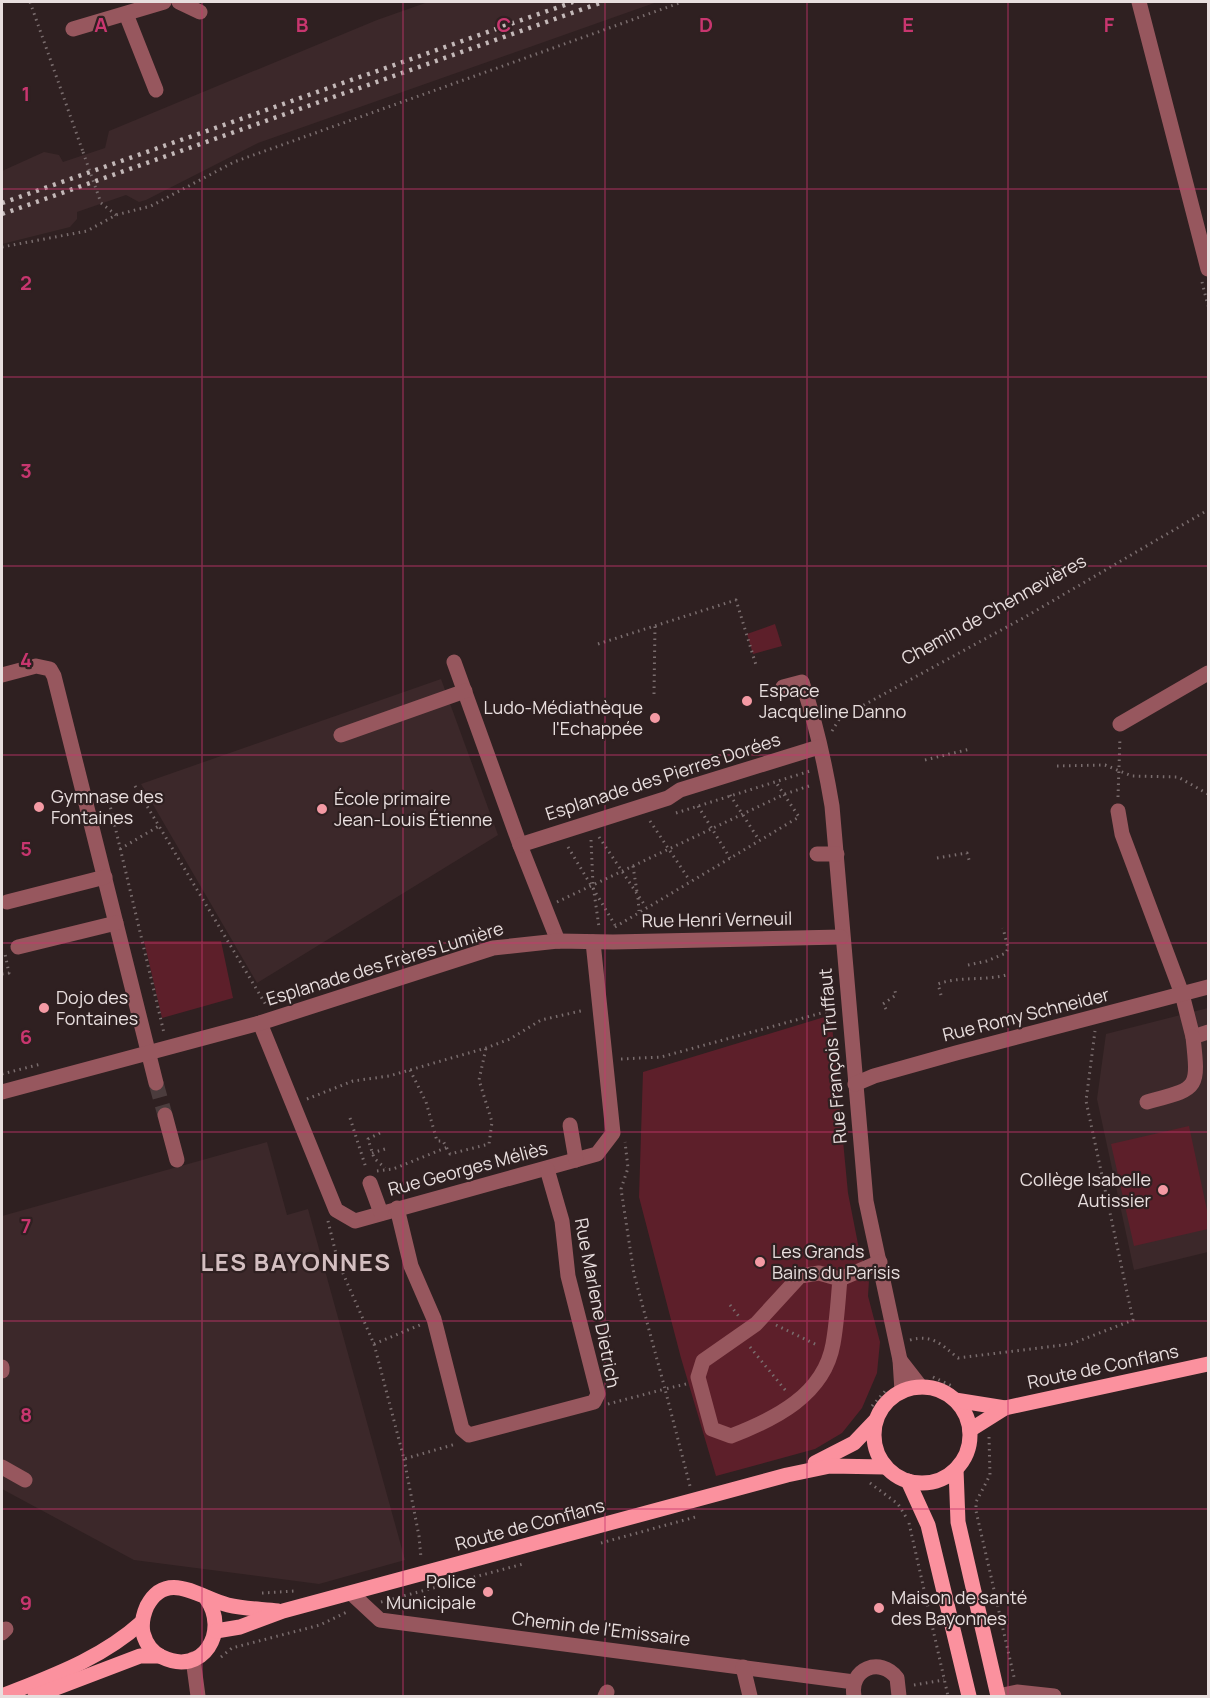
<svg xmlns="http://www.w3.org/2000/svg" width="1210" height="1698" font-family="Manrope,sans-serif">
	<rect width="100%" height="100%" fill="#2f2021"/>
	<g fill="#3c282a">
		<path d="M428,2H657L258,143L146,200L139,202L126,195L77,212V219L70,227L2,244V171L44,152L59,155L63,162L105,148L109,131L377,20Z"/>
		<path d="M441,679L498,835L257,983L141,784Z"/>
		<path d="M1208,1008V1252L1134,1270L1097,1099L1106,1034Z"/>
		<path d="M267,1142L287,1215L308,1209L405,1560L319,1584L134,1560L2,1489V1216Z"/>
	</g>
	<g fill="#5d1f2a">
		<path d="M775,624L782,646L753,654L747,634Z"/>
		<path d="M144,941H221L233,998L162,1018Z"/>
		<path d="M831,1015L848,1193L858,1244L869,1280L868,1296L880,1342L877,1373L862,1408L842,1433L815,1449L716,1476L681,1358L639,1197L643,1072Z"/>
		<path d="M1189,1126L1208,1215V1229L1134,1246L1111,1144Z"/>
	</g>
	<g fill="none" stroke-linecap="round" stroke-linejoin="round">
		<path stroke="#4b3c3d" stroke-width="15" stroke-dasharray="15 8" stroke-linecap="butt" d="M156,1083L165,1115"/>
		<g stroke="#7a6d6e" stroke-width="3" stroke-dasharray="1.5 4.5" stroke-linecap="butt">
			<path d="M30,2L83,152"/>
			<path d="M101,203L116,215"/>
			<path d="M2,247L87,231L116,215L151,206L234,162L682,2"/>
			<path d="M1202,282L1208,306"/>
			<path d="M598,644L736,600L756,665"/>
			<path d="M654,694L655,626"/>
			<path d="M832,731L840,718L1025,617L1208,510"/>
			<path d="M925,760L970,749"/>
			<path d="M1057,766L1105,765L1132,776L1178,777L1208,794"/>
			<path d="M135,786L266,1005"/>
			<path d="M730,795L759,840"/>
			<path d="M1118,797L1120,737"/>
			<path d="M101,798L108,797L164,1033"/>
			<path d="M698,806L730,858"/>
			<path d="M676,813L810,771"/>
			<path d="M650,821L690,881"/>
			<path d="M599,837L646,907"/>
			<path d="M591,840L593,885L599,927"/>
			<path d="M568,847L615,925"/>
			<path d="M120,849L159,826"/>
			<path d="M937,858L967,853L970,863"/>
			<path d="M633,866L637,892"/>
			<path d="M638,898L639,911"/>
			<path d="M557,902L785,794L812,785"/>
			<path d="M615,927L799,817L775,781"/>
			<path d="M968,965L987,961L1006,953L1008,948L1003,928"/>
			<path d="M2,974L9,973L5,954"/>
			<path d="M941,995L938,984C959,976 984,981 1006,975V978"/>
			<path d="M886,1009L883,1004L896,995L895,991"/>
			<path d="M621,1059L661,1057L836,1009"/>
			<path d="M410,1070L426,1102L437,1141H443L450,1154L489,1144L492,1122L479,1080L486,1048"/>
			<path d="M2,1074L41,1064"/>
			<path d="M307,1099L353,1081L389,1076L486,1048L510,1039L541,1020L585,1010"/>
			<path d="M350,1118L366,1168"/>
			<path d="M380,1133L368,1139L374,1158L385,1168"/>
			<path d="M372,1153L385,1149"/>
			<path d="M377,1171L393,1169L448,1147"/>
			<path d="M328,1221L338,1262L374,1344L404,1459L456,1444"/>
			<path d="M730,1305L740,1318"/>
			<path d="M776,1325L819,1346"/>
			<path d="M910,1340C932,1334 941,1344 958,1358L1071,1344L1133,1320L1086,1101L1095,1031"/>
			<path d="M374,1344L420,1325"/>
			<path d="M750,1347L786,1391"/>
			<path d="M933,1377L952,1386"/>
			<path d="M686,1384L665,1389L690,1486"/>
			<path d="M608,1404L665,1389L634,1274L621,1189L628,1168L625,1142"/>
			<path d="M872,1406L887,1389"/>
			<path d="M989,1437L990,1475L976,1502V1511L1014,1677"/>
			<path d="M404,1459L419,1536L421,1558"/>
			<path d="M870,1483L898,1504L906,1517"/>
			<path d="M909,1523L948,1696"/>
			<path d="M601,1543L699,1516"/>
			<path d="M262,1593L295,1591"/>
			<path d="M381,1602L523,1564"/>
			<path d="M221,1657L232,1648L320,1625L349,1611"/>
			<path d="M914,1685L944,1680"/>
		</g>
		<g stroke="#97575e" stroke-width="15">
			<path d="M179,2L200,12"/>
			<path d="M1139,2L1208,269"/>
			<path d="M126,14L156,90"/>
			<path d="M73,29L164,2"/>
			<path d="M454,662L520,845L558,941"/>
			<path d="M2,675L36,666L50,669L54,676L156,1083"/>
			<path d="M783,687L802,682C816,723 825,764 832,806L866,1201L900,1360L902,1391"/>
			<path d="M1120,724L1208,673"/>
			<path d="M341,735L465,691"/>
			<path d="M1118,811L1122,834L1182,994L1193,1037L1208,1032"/>
			<path d="M520,845L668,798L680,790L819,747"/>
			<path d="M817,854H837"/>
			<path d="M7,902L105,877"/>
			<path d="M18,947L116,923"/>
			<path d="M260,1023L336,1210L355,1221L597,1154L613,1133L593,942"/>
			<path d="M855,1084L874,1076L956,1053L1208,987"/>
			<path d="M2,1092L260,1023L493,948L558,941L613,942L841,937"/>
			<path d="M1147,1102C1198,1088 1199,1091 1193,1037"/>
			<path d="M165,1115L177,1160"/>
			<path d="M570,1125L576,1160"/>
			<path d="M370,1183L381,1213"/>
			<path d="M397,1208L411,1266L434,1319L462,1429L469,1435L594,1402L598,1394L568,1276L562,1221L547,1169"/>
			<path d="M840,1279C838,1300 837,1322 833,1344C824,1395 775,1419 731,1436L712,1429L698,1377L703,1361L756,1324L800,1276L819,1273L840,1279L880,1262"/>
			<path d="M900,1360L921,1387"/>
			<path d="M2,1367V1371"/>
			<path d="M2,1467L25,1480"/>
			<path d="M352,1594L380,1620L854,1682"/>
			<path d="M2,1633L6,1629"/>
			<path d="M193,1659L198,1696"/>
			<path d="M743,1667L750,1696"/>
			<path d="M605,1696L607,1692"/>
			<path d="M854,1696C849,1669 880,1656 897,1678L899,1696"/>
			<path d="M998,1696L1017,1692L1054,1696"/>
		</g>
		<g stroke="#fb919e" stroke-width="15">
			<circle cx="922" cy="1435" r="48"/>
			<path d="M955,1400L1005,1408"/>
			<path d="M970,1430L1005,1408L1208,1364"/>
			<path d="M815,1463L854,1443L875,1421"/>
			<path d="M956,1469L958,1522L998,1696"/>
			<path d="M908,1481L928,1525L969,1696"/>
			<path d="M206,1598C230,1631 203,1677 162,1657C153,1653 146,1644 143,1633C141,1623 143,1615 147,1606C167,1568 201,1599 228,1605C245,1609 262,1609 278,1611"/>
			<path d="M216,1631L240,1627L283,1611L787,1475L830,1466L885,1467"/>
			<path d="M2,1696C52,1676 101,1659 142,1622"/>
			<path d="M35,1696L140,1656H160"/>
		</g>
		<g stroke="#c3b8b8" stroke-width="4.5" stroke-dasharray="3 6" stroke-linecap="butt">
			<path d="M2,203L573,2"/>
			<path d="M2,214L603,2"/>
		</g>
		<path stroke="#7a6d6e" stroke-width="3" stroke-dasharray="1.5 4.5" stroke-linecap="butt" d="M83,152L101,203"/>
	</g>
	<path fill="none" stroke="#c8366f" stroke-width="1.5" stroke-opacity="0.55" d="M202,2V1696M403,2V1696M605,2V1696M807,2V1696M1008,2V1696M2,189H1208M2,377H1208M2,566H1208M2,755H1208M2,943H1208M2,1132H1208M2,1321H1208M2,1509H1208"/>
	<g fill="#f49aa4" stroke="#2f2021" stroke-width="2">
		<circle cx="747" cy="701" r="6"/>
		<circle cx="655" cy="718" r="6"/>
		<circle cx="39" cy="807" r="6"/>
		<circle cx="322" cy="809" r="6"/>
		<circle cx="44" cy="1008" r="6"/>
		<circle cx="1163" cy="1190" r="6"/>
		<circle cx="760" cy="1262" r="6"/>
		<circle cx="488" cy="1592" r="6"/>
		<circle cx="879" cy="1608" r="6"/>
	</g>
	<g text-anchor="middle" stroke-width="4.5" stroke-linejoin="round" paint-order="stroke">
		<g font-size="18" fill="#e8dede" stroke="#2f2021">
			<text transform="translate(994 610) rotate(-29)" y="6">Chemin de Chennevières</text>
			<text transform="translate(663 777) rotate(-18)" y="6">Esplanade des Pierres Dorées</text>
			<text transform="translate(717 920) rotate(-1)" y="6">Rue Henri Verneuil</text>
			<text transform="translate(385 964) rotate(-17)" y="6">Esplanade des Frères Lumière</text>
			<text transform="translate(1026 1015) rotate(-14)" y="6">Rue Romy Schneider</text>
			<text transform="translate(833 1056) rotate(-95)" y="6">Rue François Truffaut</text>
			<text transform="translate(468 1169) rotate(-15)" y="6">Rue Georges Méliès</text>
			<text transform="translate(597 1303) rotate(79)" y="6">Rue Marlene Dietrich</text>
			<text transform="translate(1103 1367) rotate(-12)" y="6">Route de Conflans</text>
			<text transform="translate(530 1525) rotate(-15)" y="6">Route de Conflans</text>
			<text transform="translate(601 1629) rotate(7)" y="6">Chemin de l'Emissaire</text>
		</g>
		<g font-size="18" fill="#e8dede" stroke="#2f2021" text-anchor="start">
			<text x="759" y="697">Espace<tspan x="759" dy="21">Jacqueline Danno</tspan></text>
			<text x="643" y="714" text-anchor="end">Ludo-Médiathèque<tspan x="643" dy="21">l'Echappée</tspan></text>
			<text x="51" y="803">Gymnase des<tspan x="51" dy="21">Fontaines</tspan></text>
			<text x="334" y="805">École primaire<tspan x="334" dy="21">Jean-Louis Étienne</tspan></text>
			<text x="56" y="1004">Dojo des<tspan x="56" dy="21">Fontaines</tspan></text>
			<text x="1151" y="1186" text-anchor="end">Collège Isabelle<tspan x="1151" dy="21">Autissier</tspan></text>
			<text x="772" y="1258">Les Grands<tspan x="772" dy="21">Bains du Parisis</tspan></text>
			<text x="476" y="1588" text-anchor="end">Police<tspan x="476" dy="21">Municipale</tspan></text>
			<text x="891" y="1604">Maison de santé<tspan x="891" dy="21">des Bayonnes</tspan></text>
		</g>
		<g font-size="24" font-weight="bold" letter-spacing="1.5" fill="#d4bfc1" stroke="#2f2021">
			<text x="296" y="1271">LES BAYONNES</text>
		</g>
	</g>
	<g font-size="20" text-anchor="middle" font-weight="bold" fill="#c8366f" stroke="#2f2021" stroke-width="4.5" stroke-linejoin="round" paint-order="stroke">
		<text x="101" y="32">A</text>
		<text x="302" y="32">B</text>
		<text x="504" y="32">C</text>
		<text x="706" y="32">D</text>
		<text x="908" y="32">E</text>
		<text x="1109" y="32">F</text>
		<text x="26" y="101">1</text>
		<text x="26" y="290">2</text>
		<text x="26" y="478">3</text>
		<text x="26" y="667">4</text>
		<text x="26" y="856">5</text>
		<text x="26" y="1044">6</text>
		<text x="26" y="1233">7</text>
		<text x="26" y="1422">8</text>
		<text x="26" y="1610">9</text>
	</g>
	<rect width="1210" height="1698" fill="none" stroke="#e8dede" stroke-width="6"/>
</svg>
